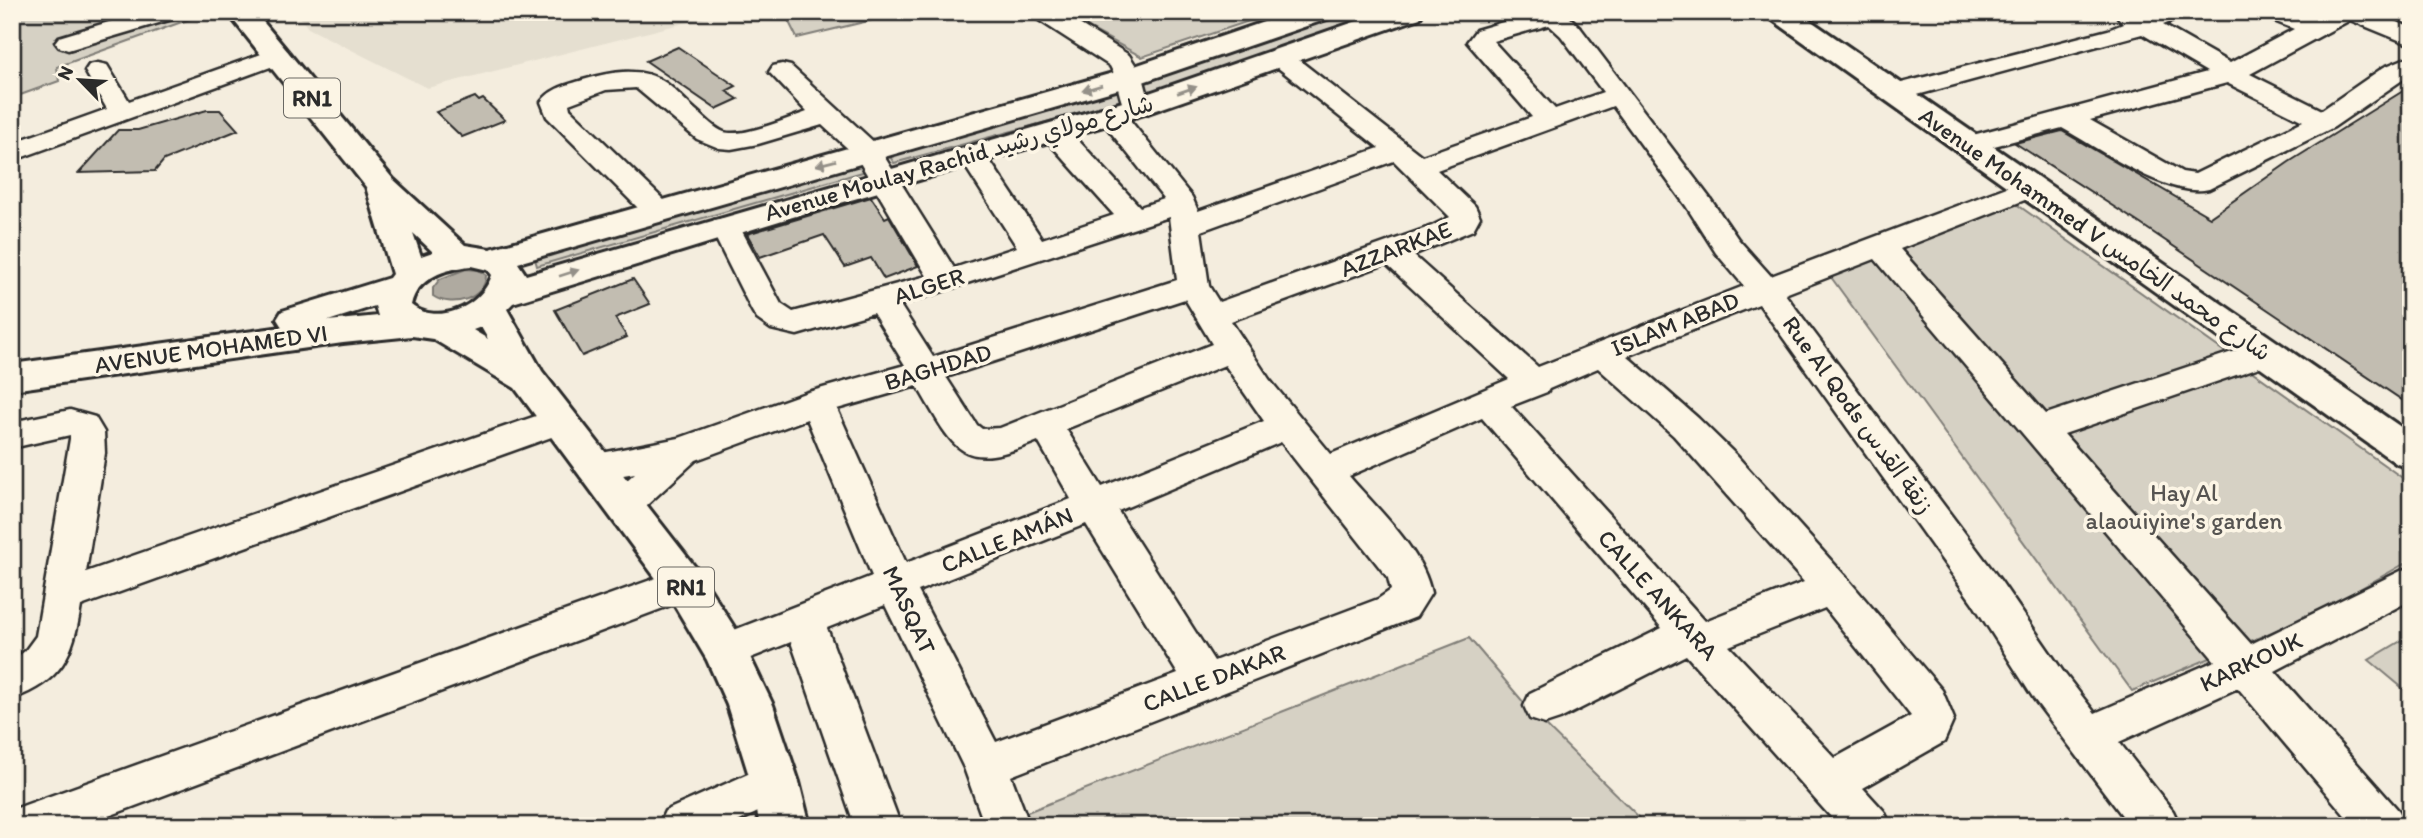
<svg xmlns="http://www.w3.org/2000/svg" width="2423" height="838" font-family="Itim,'Playpen Sans Arabic',sans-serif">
	<rect width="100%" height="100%" fill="#f4edde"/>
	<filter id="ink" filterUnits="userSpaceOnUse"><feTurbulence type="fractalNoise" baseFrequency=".0143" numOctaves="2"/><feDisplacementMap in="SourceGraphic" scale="14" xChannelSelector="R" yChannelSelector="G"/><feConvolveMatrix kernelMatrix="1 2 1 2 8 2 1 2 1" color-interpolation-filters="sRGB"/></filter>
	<g filter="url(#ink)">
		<path fill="#e5dfd0" d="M296,12H728L427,88L308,28Z"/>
		<g fill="#d6d1c4" stroke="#807e78" stroke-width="2">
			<path d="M12,12H198L201,15L57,67L59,81L12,98Z"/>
			<path d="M784,12H906L797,38Z"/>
			<path d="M1059,12H1276L1142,57Z"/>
			<path d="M1336,12H1376L1141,98V80Z"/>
			<path d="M1119,89L1120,102L894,163L887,152Z"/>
			<path d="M860,158L866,171L537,266L533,252Z"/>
			<path d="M2012,201L2411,484V560L2317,613L2132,691L1828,273Z"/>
			<path d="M2411,635V695L2369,660Z"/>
			<path d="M1469,638L1530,710L1648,826H992Z"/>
		</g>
		<path fill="#afaaa0" stroke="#7a7771" stroke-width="2" d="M466,269L478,270L486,275C486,300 450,308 433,296V288L440,279Z"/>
		<g fill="#c2bdb1" stroke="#2b2b2b" stroke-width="2">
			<path d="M678,47L736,86L726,91L738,99L716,109L646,61Z"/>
			<path d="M2411,86V406L2139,223L2015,143L2062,131L2210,217L2289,162Z"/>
			<path d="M475,97L479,101L483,99L505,120L462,137L436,112Z"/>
			<path d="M207,110H220L238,130L164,160L155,171L79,173L118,130H138Z"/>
			<path d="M871,197L885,218L889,216L918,266L884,279L871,258L845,267L824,235L760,257L747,234Z"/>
			<path d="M633,279L650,304L615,318L627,337L582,356L555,310Z"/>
		</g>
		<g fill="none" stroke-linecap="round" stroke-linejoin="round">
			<g stroke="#2b2b2b" stroke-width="5">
				<g id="minor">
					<path d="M142,12H182L179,17L68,50L59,47L55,42L59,37Z"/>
					<path d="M1031,12H1060L1129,55L1143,77L1151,107L1147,113L1137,115L1127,113C1118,99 1119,81 1110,66L1034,17Z"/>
					<path d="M1537,12H1564L1579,26L1709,197L1738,239L1771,276L2020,182L2030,179L2040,182L2045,188L2040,194L1900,249L2046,414L2253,345L2265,342L2277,345L2282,353L2277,361L2064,434L2251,644L2411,566V600L2275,671L2399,811L2406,826H2354L2238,688L2119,742L2173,811L2180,826H2130L2034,699L1972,602L1759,304L1627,356L1698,418L1736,455L1846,577L1942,690L1954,719L1944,742L1863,788L1884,811L1891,826H1839L1686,655L1560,719L1545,724L1530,719L1524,706L1530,693L1662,628L1482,418L1349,476C1377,509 1423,550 1431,593L1416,617L1011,776L1027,818L1023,826H985L964,768L885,605L827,628L901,826H855L791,642L725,668L711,663L705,651L711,639L872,576L807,419L696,460L636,515L623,519L610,515L604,505L610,495L635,473L594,480L581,477L576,467L581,457L679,438L805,393L905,365L873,313L797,335L771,329L757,319L752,311L710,227L714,220L725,218L736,220L781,304L793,312L927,276L856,156L822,125L758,144L731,149L719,148L697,139L636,88L606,90L569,104L570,109L669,205L673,211L669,217L658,220L647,217L547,117L541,102C551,88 567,85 583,80C610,72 641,65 666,83C678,92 687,103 698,112C705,118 715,129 724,132C743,138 788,118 807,112L769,72L773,66L782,64L791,66L877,145L954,268L1017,247L958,155L962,149L972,146L982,149L1042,239L1114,215L1044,137L1040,131L1044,125L1054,123L1064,125L1140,207L1164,199L1097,115L1101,109L1111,107L1121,109L1192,197L1198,211L1379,148L1272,63L1268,58L1272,53L1281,50L1290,53L1422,156L1532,117L1467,42L1476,30ZM1549,25L1561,36L1603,92L1555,109L1493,41ZM1613,106L1686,206L1716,253L1744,286L1538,367L1413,255L1473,230L1480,217L1475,206L1437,170ZM1394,161L1450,217L1432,226L1219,302L1209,286L1201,231ZM1169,217L1177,280L933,357L900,305ZM1875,259L2215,661L2095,713L2064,673L2000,580L1785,294ZM1386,264L1509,379L1331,454L1269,379L1231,321ZM1185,299L1212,344L1000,428L982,429L977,425L946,377ZM1225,365L1264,421L1102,487L1066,429ZM1598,368L1674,436L1804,582L1705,621L1511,406L1547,392L1549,389ZM917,386C955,449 958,474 1038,441L1071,499L906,563L837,409ZM1281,442L1388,578L1391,590L1378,599L1214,661L1118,511ZM1086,524L1178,674L996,742L918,591ZM1825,608L1911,716L1835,758L1729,646Z"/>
					<path d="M2121,12H2140L2145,15L2152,12H2186L2183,17L2163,25L2230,63L2294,29L2264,17L2261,12H2296L2313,19L2326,12H2375L2411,28V45L2350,20L2250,74L2322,110L2384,67L2411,56V74L2334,127L2209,189C2168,199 2099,148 2062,128L1968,153L1958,151L1954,145L1958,139L2207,72L2142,34L1895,101L1886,99L1882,93L1886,87L2108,30L2123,24L2118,17ZM2227,83L2303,121L2195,174L2182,172L2090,120Z"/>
					<path d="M278,48L287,51L291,56L287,61L12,161V143L107,109L85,71L89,65L98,63L107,65L129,101Z"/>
					<path d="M559,408L571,412L577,421L571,430L81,606C73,656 62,681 12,699V661L25,651L36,636L70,439V435L12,448V422L70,410L95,417L104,432L105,453L86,572Z"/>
					<path d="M684,568L698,573L704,584L698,595L82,826H12V810L25,805Z"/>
					<path d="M775,762L791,768L797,782L791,796L729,826H658L665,811Z"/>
				</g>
			</g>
			<g stroke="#2b2b2b" stroke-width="6">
				<g id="major">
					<path d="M227,12H255L393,179L465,245L490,249L1120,71L1293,12H1333L1330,18L1140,83L518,263L526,275L1126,101L1383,12H1423L1420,18L1148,113L786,219L513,303L507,309L542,371L699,572L741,638L773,705L799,782L810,826H760L751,782L727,705L707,660L669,596L515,388L433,339L412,336L343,343L12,390V364L282,327L277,319L282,311L389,278L392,274L366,187ZM413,233L433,252L421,256ZM471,266L488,270L492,275C481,307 438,326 411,305C417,277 446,269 471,266ZM375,306L378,316L328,321ZM481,327L488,339L473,330Z"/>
					<path d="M1767,12H1798L2411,434V468L2397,464L1770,18Z"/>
				</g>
			</g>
			<use href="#minor" fill="#fcf5e5" fill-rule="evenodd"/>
			<use href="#major" fill="#fcf5e5" fill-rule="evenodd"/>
		</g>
		<defs><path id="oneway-solid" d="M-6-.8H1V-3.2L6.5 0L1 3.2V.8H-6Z" transform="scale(1.75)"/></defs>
		<g fill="#949088">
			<use href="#oneway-solid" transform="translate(1092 88) rotate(164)"/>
			<use href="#oneway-solid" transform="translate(1187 90) rotate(-19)"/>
			<use href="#oneway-solid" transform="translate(826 163) rotate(165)"/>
			<use href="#oneway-solid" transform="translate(569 273) rotate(-18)"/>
		</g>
	</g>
	<g text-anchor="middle" stroke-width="7" stroke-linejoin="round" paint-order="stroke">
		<g fill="#fcf5e5" stroke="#6a6863" stroke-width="2">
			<rect x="284" y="78.5" width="56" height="39" rx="5"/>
			<rect x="658" y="567.5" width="56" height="39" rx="5"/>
		</g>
		<g font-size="23" font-weight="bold" fill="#2b2b2b">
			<text x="312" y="106">RN1</text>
			<text x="686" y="595">RN1</text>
		</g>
		<g font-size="24" fill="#2b2b2b" stroke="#fcf5e5">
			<text transform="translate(959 158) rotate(-16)" y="8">Avenue Moulay Rachid شارع مولاي رشيد</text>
			<text transform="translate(2095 234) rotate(35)" y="8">Avenue Mohammed V شارع محمد الخامس</text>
			<text transform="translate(1396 249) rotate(-21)" y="8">AZZARKAE</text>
			<text transform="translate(929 286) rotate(-18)" y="8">ALGER</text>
			<text transform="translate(1675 324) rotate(-22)" y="8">ISLAM ABAD</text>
			<text transform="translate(211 349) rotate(-8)" y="8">AVENUE MOHAMED VI</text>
			<text transform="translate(938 367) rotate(-17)" y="8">BAGHDAD</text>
			<text transform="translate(1858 415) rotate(54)" y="8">Rue Al Qods زنقة القدس</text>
			<text transform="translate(1007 540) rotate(-22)" y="8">CALLE AMÁN</text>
			<text transform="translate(1658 595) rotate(48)" y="8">CALLE ANKARA</text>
			<text transform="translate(909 610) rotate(65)" y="8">MASQAT</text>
			<text transform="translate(2251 662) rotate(-25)" y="8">KARKOUK</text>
			<text transform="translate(1214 678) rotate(-21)" y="8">CALLE DAKAR</text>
		</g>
		<g font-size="24" fill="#565451" stroke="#fcf5e5">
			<text x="2184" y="501">Hay Al<tspan x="2184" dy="28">alaouiyine's garden</tspan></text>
		</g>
	</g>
	<rect width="2423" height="838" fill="none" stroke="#fcf5e5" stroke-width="42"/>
	<rect x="21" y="21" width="2381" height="796" fill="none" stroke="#2b2b2b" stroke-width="2.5" filter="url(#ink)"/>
	<g transform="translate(80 80) rotate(295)" stroke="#fcf5e5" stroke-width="5" paint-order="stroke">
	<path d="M0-5L12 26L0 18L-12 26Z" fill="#2b2b2b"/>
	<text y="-10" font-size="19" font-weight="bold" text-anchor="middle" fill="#2b2b2b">N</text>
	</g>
</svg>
